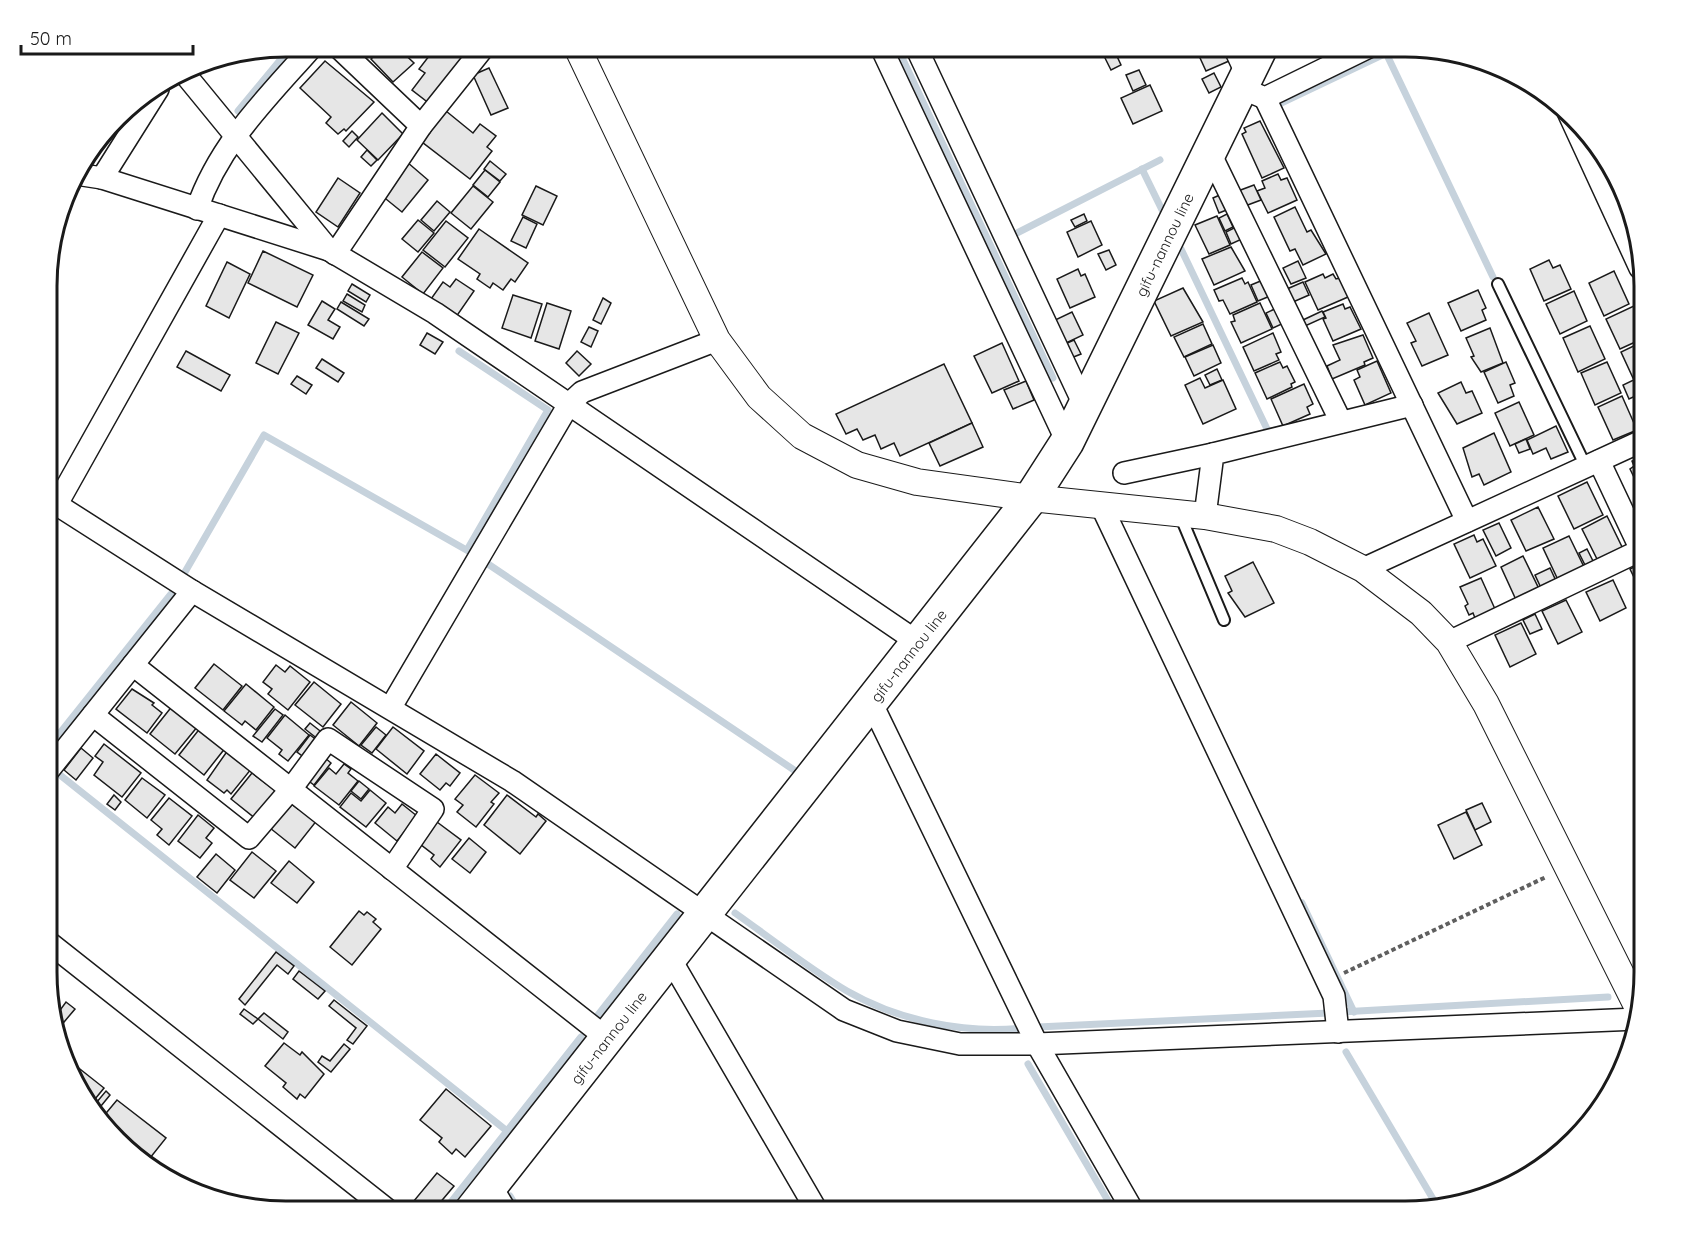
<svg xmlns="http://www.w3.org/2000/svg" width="1691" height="1258" font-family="Quicksand,sans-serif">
	<rect width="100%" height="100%" fill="#fff"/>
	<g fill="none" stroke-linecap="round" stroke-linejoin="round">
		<g stroke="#c6d2dc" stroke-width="7">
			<path d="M897,47L1053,378"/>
			<path d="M1386,53L1493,277"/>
			<path d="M1277,105L1399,47"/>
			<path d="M238,111L291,47"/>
			<path d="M1142,169L1164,214"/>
			<path d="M1013,235L1160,160"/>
			<path d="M1181,249L1268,431"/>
			<path d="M459,351L548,410L467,550"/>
			<path d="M488,564L797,772"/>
			<path d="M185,572L264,435L470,552"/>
			<path d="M48,748L171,594"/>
			<path d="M60,775L507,1131"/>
			<path d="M1302,903L1354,1012"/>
			<path d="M735,913C772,939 808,968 847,991C899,1021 964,1034 1023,1028"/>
			<path d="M1341,1012L1608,997"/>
			<path d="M598,1015L677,914"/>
			<path d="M1038,1027L1329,1013"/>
			<path d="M1346,1052L1436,1204"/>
			<path d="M1028,1064L1114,1211"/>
			<path d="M510,1196L519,1211"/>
			<path d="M444,1211L581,1037"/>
		</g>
	</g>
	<g fill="#e6e6e6" stroke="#1a1a1a" stroke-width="1.5">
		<path d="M384,47H397L414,63L393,82L371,59Z"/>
		<path d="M436,47H453L467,57L430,104L412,90L425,73L419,69Z"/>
		<path d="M1195,47H1223L1229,61L1206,71Z"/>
		<path d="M1115,52L1121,65L1111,70L1104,56Z"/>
		<path d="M325,61L374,102L346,131L344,129L338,134L326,123L331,117L300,88Z"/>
		<path d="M489,68L508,108L491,115L473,75Z"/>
		<path d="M1139,70L1146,85L1133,91L1126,75Z"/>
		<path d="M1214,73L1221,87L1209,93L1202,79Z"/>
		<path d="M1150,85L1162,111L1133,124L1121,98Z"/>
		<path d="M135,102L122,123L117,120L128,106Z"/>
		<path d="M446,111L473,133L480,124L496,136L487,147L492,151L470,179L422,142Z"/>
		<path d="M382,113L403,134L378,160L357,140Z"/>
		<path d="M1260,121L1284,168L1262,178L1242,134L1246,132L1244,128Z"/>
		<path d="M352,131L358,137L349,147L343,141Z"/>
		<path d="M106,133L111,137L98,151L94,147Z"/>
		<path d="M367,150L377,160L371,166L361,157Z"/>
		<path d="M490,161L506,174L500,181L484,169Z"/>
		<path d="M407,162L428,180L402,212L381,195Z"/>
		<path d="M485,170L500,182L488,197L473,185Z"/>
		<path d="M1278,174L1281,180L1287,178L1297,200L1268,213L1257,191L1265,188L1262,181Z"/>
		<path d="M338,178L360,193L338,227L316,212Z"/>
		<path d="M1254,185L1261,200L1245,206L1238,191Z"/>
		<path d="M473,186L493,202L471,229L451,213Z"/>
		<path d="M536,186L557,196L543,225L522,215Z"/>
		<path d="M1222,194L1229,209L1219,213L1213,198Z"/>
		<path d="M437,201L450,212L434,231L421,220Z"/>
		<path d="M1295,207L1307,232L1311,230L1326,254L1303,265L1295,249L1290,251L1274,217Z"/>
		<path d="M1084,214L1087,221L1075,227L1071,220Z"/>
		<path d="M1227,214L1233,227L1225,231L1219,218Z"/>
		<path d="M1217,216L1230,245L1209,254L1195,225Z"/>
		<path d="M523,217L537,224L526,248L511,241Z"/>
		<path d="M418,220L434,233L418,252L402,239Z"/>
		<path d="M446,221L468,238L445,267L423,250Z"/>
		<path d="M1091,221L1102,245L1078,257L1067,232Z"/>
		<path d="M1236,227L1242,239L1231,244L1226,232Z"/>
		<path d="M479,229L528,263L515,282L511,279L503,290L493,283L490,288L477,279L480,274L458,259Z"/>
		<path d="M1231,247L1245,271L1214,285L1202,259Z"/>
		<path d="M1109,250L1116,265L1106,270L1098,254Z"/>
		<path d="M263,251L313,275L297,307L248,283Z"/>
		<path d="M422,252L443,268L423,294L402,277Z"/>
		<path d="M1549,260L1553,268L1560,265L1571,289L1544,301L1530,269Z"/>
		<path d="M1298,261L1306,278L1291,284L1283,268Z"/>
		<path d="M227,262L250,274L229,318L206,306Z"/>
		<path d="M1078,269L1081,276L1085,274L1095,297L1070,308L1057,279Z"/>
		<path d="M1614,271L1629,304L1604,316L1589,283Z"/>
		<path d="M1323,274L1325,278L1333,274L1336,279L1340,278L1348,297L1318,310L1305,282Z"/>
		<path d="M1242,278L1245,284L1248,282L1257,302L1230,314L1223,300L1219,301L1214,290Z"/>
		<path d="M456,279L474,291L456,317L431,299L443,282L450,287Z"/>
		<path d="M1263,280L1270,296L1258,301L1251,285Z"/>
		<path d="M1303,282L1309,295L1293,302L1287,289Z"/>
		<path d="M352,284L370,295L366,302L348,291Z"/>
		<path d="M1183,288L1203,322L1171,336L1154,301Z"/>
		<path d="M1478,290L1486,308L1482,310L1486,320L1461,331L1448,303Z"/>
		<path d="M1574,291L1587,321L1560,334L1546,304Z"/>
		<path d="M347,294L365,305L362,312L343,301Z"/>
		<path d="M513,295L542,304L531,338L502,328Z"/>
		<path d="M603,298L611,303L601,324L593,320Z"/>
		<path d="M322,301L335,309L328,320L340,327L333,339L308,325Z"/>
		<path d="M341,302L369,319L364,326L337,309Z"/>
		<path d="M547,303L571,311L559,349L535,341Z"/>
		<path d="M1260,303L1272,329L1241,343L1231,322L1235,321L1233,315Z"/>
		<path d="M1343,304L1345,309L1350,307L1361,329L1333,341L1323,319L1326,318L1323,312Z"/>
		<path d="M1636,305L1641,318L1637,320L1644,338L1620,349L1606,319Z"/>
		<path d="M1277,308L1284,323L1273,328L1266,313Z"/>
		<path d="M1322,311L1325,317L1305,326L1303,320Z"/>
		<path d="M1072,312L1083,335L1064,344L1053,321Z"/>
		<path d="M1429,313L1448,355L1422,366L1411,343L1416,341L1407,323Z"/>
		<path d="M276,322L299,333L278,374L256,363Z"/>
		<path d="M1203,324L1212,344L1184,357L1174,337Z"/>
		<path d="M1590,326L1605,359L1578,372L1563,338Z"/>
		<path d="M589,327L598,331L591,347L581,342Z"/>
		<path d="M1490,328L1503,363L1481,372L1471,357L1474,356L1466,338Z"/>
		<path d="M427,333L443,342L435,354L420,345Z"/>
		<path d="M1273,333L1281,352L1276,354L1279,360L1254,371L1243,347Z"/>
		<path d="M1363,335L1373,358L1364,362L1365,365L1332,379L1327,366L1340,360L1333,345Z"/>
		<path d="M1074,340L1081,354L1071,358L1065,344Z"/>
		<path d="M1644,341V373L1633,378L1621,352Z"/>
		<path d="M1002,343L1019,381L992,393L974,356Z"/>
		<path d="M1213,345L1221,363L1194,376L1185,357Z"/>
		<path d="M186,351L230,375L221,391L177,367Z"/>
		<path d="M577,351L591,364L579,376L566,363Z"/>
		<path d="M322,359L344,373L338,382L316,368Z"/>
		<path d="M1377,361L1391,393L1365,405L1354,380L1360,377L1357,370Z"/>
		<path d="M1280,362L1283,368L1287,366L1295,382L1291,384L1292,387L1267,399L1255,373Z"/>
		<path d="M1506,362L1515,383L1510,385L1514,396L1498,403L1484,372Z"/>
		<path d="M1607,362L1621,393L1595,405L1581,373Z"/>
		<path d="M944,364L972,423L900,456L894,443L881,449L875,435L863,440L857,429L846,434L836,414Z"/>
		<path d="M1217,369L1222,380L1210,385L1205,375Z"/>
		<path d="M1644,375V392L1629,399L1623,385Z"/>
		<path d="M297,376L312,385L306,394L291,384Z"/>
		<path d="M1200,378L1205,388L1223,380L1236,409L1203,424L1185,385Z"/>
		<path d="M1026,381L1034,400L1013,409L1004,390Z"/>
		<path d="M1461,382L1466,393L1472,391L1482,413L1457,424L1438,393Z"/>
		<path d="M1304,384L1313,404L1307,407L1310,414L1283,426L1271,399Z"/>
		<path d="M1622,396L1637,430L1613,440L1598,407Z"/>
		<path d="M1519,402L1534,435L1510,446L1495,413Z"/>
		<path d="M972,423L983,447L940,466L929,443Z"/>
		<path d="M1556,426L1568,452L1551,459L1546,448L1533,454L1527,440Z"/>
		<path d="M1494,433L1511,472L1484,485L1479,474L1472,477L1463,448Z"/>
		<path d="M1526,439L1530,449L1519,453L1515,444Z"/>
		<path d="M1644,455V498L1630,469L1634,466L1632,461Z"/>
		<path d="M1587,482L1603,515L1574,529L1558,496Z"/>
		<path d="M1538,507L1554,539L1526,551L1511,520Z"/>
		<path d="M1607,516L1624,551L1599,563L1582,529Z"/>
		<path d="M1499,523L1511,548L1496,556L1483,530Z"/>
		<path d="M1474,535L1477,542L1483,539L1496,566L1470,578L1454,544Z"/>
		<path d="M1569,536L1585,569L1559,582L1543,548Z"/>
		<path d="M1587,549L1595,565L1587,569L1579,553Z"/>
		<path d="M1523,556L1540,591L1517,602L1501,567Z"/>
		<path d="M1253,562L1274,603L1245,617L1228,593L1232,591L1225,576Z"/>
		<path d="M1644,562V598L1630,569Z"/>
		<path d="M1550,568L1557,583L1542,590L1535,575Z"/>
		<path d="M1481,578L1495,609L1475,618L1473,613L1469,615L1465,606L1468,604L1460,587Z"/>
		<path d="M1613,580L1626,608L1600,621L1586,592Z"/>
		<path d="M1566,600L1582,632L1558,644L1542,611Z"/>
		<path d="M1535,614L1542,629L1530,634L1523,620Z"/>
		<path d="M1521,623L1536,654L1510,667L1495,635Z"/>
		<path d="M214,664L242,686L223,710L195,688Z"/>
		<path d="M276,665L285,672L290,666L310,682L288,710L268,694L272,689L263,682Z"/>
		<path d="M314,682L341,704L323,727L295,705Z"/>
		<path d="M246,684L274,707L256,730L245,721L242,725L224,711Z"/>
		<path d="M132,689L154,703L152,705L162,713L147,733L116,709Z"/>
		<path d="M351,702L377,723L359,746L333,725Z"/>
		<path d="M173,705L198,726L175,754L150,734Z"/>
		<path d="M275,709L283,715L262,742L253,736Z"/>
		<path d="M285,715L309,735L288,761L279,754L282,750L267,738Z"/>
		<path d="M310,723L324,734L319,740L305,729Z"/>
		<path d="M201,727L226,747L204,775L179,755Z"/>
		<path d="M376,727L386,735L372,753L361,745Z"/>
		<path d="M393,727L424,751L407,774L376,749Z"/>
		<path d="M310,735L318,741L305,758L297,752Z"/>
		<path d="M104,744L141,773L122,797L94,775L103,762L95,756Z"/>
		<path d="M81,748L93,758L76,780L64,770Z"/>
		<path d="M228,750L252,768L231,794L227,790L224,793L207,780Z"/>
		<path d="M436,754L460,773L450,786L446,783L440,790L420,774Z"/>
		<path d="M324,757L331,763L314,785L306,779Z"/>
		<path d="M344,764L351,769L348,773L358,781L339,805L314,786L329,768L336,774Z"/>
		<path d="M252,773L277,792L256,819L231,799Z"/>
		<path d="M475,775L499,793L491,802L494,804L476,827L457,812L463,805L455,799Z"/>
		<path d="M142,778L165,795L147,818L125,800Z"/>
		<path d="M359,781L369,789L361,799L351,791Z"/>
		<path d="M370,790L386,803L366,827L340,807L351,793L361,801Z"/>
		<path d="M114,795L121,802L115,810L107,804Z"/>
		<path d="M507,795L536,817L538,814L546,821L520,854L484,825Z"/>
		<path d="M169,798L192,816L169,845L157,835L162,829L151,820Z"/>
		<path d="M290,803L298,809L301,806L318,819L295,848L270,828Z"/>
		<path d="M1482,803L1491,822L1475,830L1466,810Z"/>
		<path d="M402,804L417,816L397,841L375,823L388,807L395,813Z"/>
		<path d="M1466,812L1482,845L1454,859L1438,825Z"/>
		<path d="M198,815L214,828L206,838L212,843L200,858L178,841Z"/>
		<path d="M437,822L461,840L440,867L431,859L434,855L420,844Z"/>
		<path d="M469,838L486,852L470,873L452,859Z"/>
		<path d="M252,852L276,871L254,898L230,880Z"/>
		<path d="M216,854L235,870L217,893L197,877Z"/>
		<path d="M289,861L314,882L297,903L271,883Z"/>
		<path d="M359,911L364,915L367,912L376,919L373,922L381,929L352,965L330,947Z"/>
		<path d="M276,952L294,966L288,974L277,965L245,1005L239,999Z"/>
		<path d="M299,971L325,991L318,999L293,979Z"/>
		<path d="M334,1000L367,1026L353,1044L347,1040L356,1028L329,1006Z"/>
		<path d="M66,1002L75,1009L59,1028L55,1017Z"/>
		<path d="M244,1009L258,1019L253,1024L240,1014Z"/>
		<path d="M264,1013L288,1032L283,1039L258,1019Z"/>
		<path d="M284,1043L300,1055L302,1052L324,1074L305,1098L300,1094L297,1099L283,1087L286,1083L265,1066Z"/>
		<path d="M344,1044L350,1049L331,1072L318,1062L322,1056L330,1061Z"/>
		<path d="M66,1058L104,1088L91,1104L71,1078Z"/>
		<path d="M446,1089L491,1126L465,1157L456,1149L452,1154L439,1142L442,1138L420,1120Z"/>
		<path d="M106,1091L110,1095L101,1106L96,1103Z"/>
		<path d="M117,1100L166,1138L146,1163L128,1152L102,1118Z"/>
		<path d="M437,1173L454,1186L433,1211H425L413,1202Z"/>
	</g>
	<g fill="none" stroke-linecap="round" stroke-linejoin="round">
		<g stroke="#1a1a1a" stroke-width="14">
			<g id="service">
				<path d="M1498,284L1586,467"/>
				<path d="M1180,515L1224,620"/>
			</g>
		</g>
		<g stroke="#1a1a1a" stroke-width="24">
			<g id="minor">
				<path d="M881,47L1067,442"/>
				<path d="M916,47L1085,407"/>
				<path d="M1234,47L1247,75"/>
				<path d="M184,73L329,250L435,313L919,643"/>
				<path d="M1253,93L1265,98L1369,47"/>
				<path d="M1265,98L1467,521"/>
				<path d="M1568,112L1640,268"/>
				<path d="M421,126L484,47"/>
				<path d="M1210,153L1341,422"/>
				<path d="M76,174L102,178L329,250"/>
				<path d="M102,178L158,89"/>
				<path d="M197,209C219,144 268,97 312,47"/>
				<path d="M335,254L421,126L338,47"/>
				<path d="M1124,473L1213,454"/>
				<path d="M48,499L192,591L512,781L844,1010L897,1031L960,1044H1037L1637,1019"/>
				<path d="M57,504L219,215"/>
				<path d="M1101,505L1334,996L1338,1032"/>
				<path d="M1205,516L1213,454L1412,405"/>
				<path d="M1363,569L1644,440"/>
				<path d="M1449,642L1641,550L1599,461"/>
				<path d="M133,665L608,1039"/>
				<path d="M872,704L1037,1044L1133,1211"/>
				<path d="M391,707L569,404L582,392L717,340"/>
				<path d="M93,715L249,838L291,789L328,739L433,809L392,869"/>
				<path d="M48,771L192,591"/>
				<path d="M47,941L389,1211"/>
				<path d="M671,960L817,1211"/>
				<path d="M491,1186L506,1211"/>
			</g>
		</g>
		<g stroke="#1a1a1a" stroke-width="28">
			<path id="tertiary" d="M577,47L717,340L759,397L802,436L857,465L917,482L1031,498L1205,516L1276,529L1310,542L1363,569L1421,613L1449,642L1486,704L1639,1010"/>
		</g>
		<g stroke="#1a1a1a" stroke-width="36">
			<path id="primary" d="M471,1211L1031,498L1067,442L1261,47"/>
		</g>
		<path stroke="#5f5f5f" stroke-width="4" stroke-dasharray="4.5 3" stroke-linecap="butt" d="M1344,973L1546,877"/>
		<use href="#service" stroke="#fff" stroke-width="10"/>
		<use href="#minor" stroke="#fff" stroke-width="21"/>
		<use href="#tertiary" stroke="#fff" stroke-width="26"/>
		<use href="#primary" stroke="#fff" stroke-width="33"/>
	</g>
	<g text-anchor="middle" stroke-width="4.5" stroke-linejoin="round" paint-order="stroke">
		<g font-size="15" fill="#1a1a1a" stroke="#fff">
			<text transform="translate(1165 245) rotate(-64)" y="5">gifu-nannou line</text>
			<text transform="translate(909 656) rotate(-52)" y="5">gifu-nannou line</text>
			<text transform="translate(609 1038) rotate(-52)" y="5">gifu-nannou line</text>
		</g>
	</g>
	<path d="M0 0H1691V1258H0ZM286 57H1405A229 229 0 0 1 1634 286V972A229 229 0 0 1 1405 1201H286A229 229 0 0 1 57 972V286A229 229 0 0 1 286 57Z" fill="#fff" fill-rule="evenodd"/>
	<path fill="none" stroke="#1a1a1a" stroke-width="3" d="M286 57H1405A229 229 0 0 1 1634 286V972A229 229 0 0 1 1405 1201H286A229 229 0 0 1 57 972V286A229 229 0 0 1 286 57Z"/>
	<path d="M21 45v9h172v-9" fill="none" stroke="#1a1a1a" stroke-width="3"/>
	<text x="30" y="45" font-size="18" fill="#1a1a1a" stroke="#ffffff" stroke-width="4.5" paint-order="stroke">50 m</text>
</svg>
